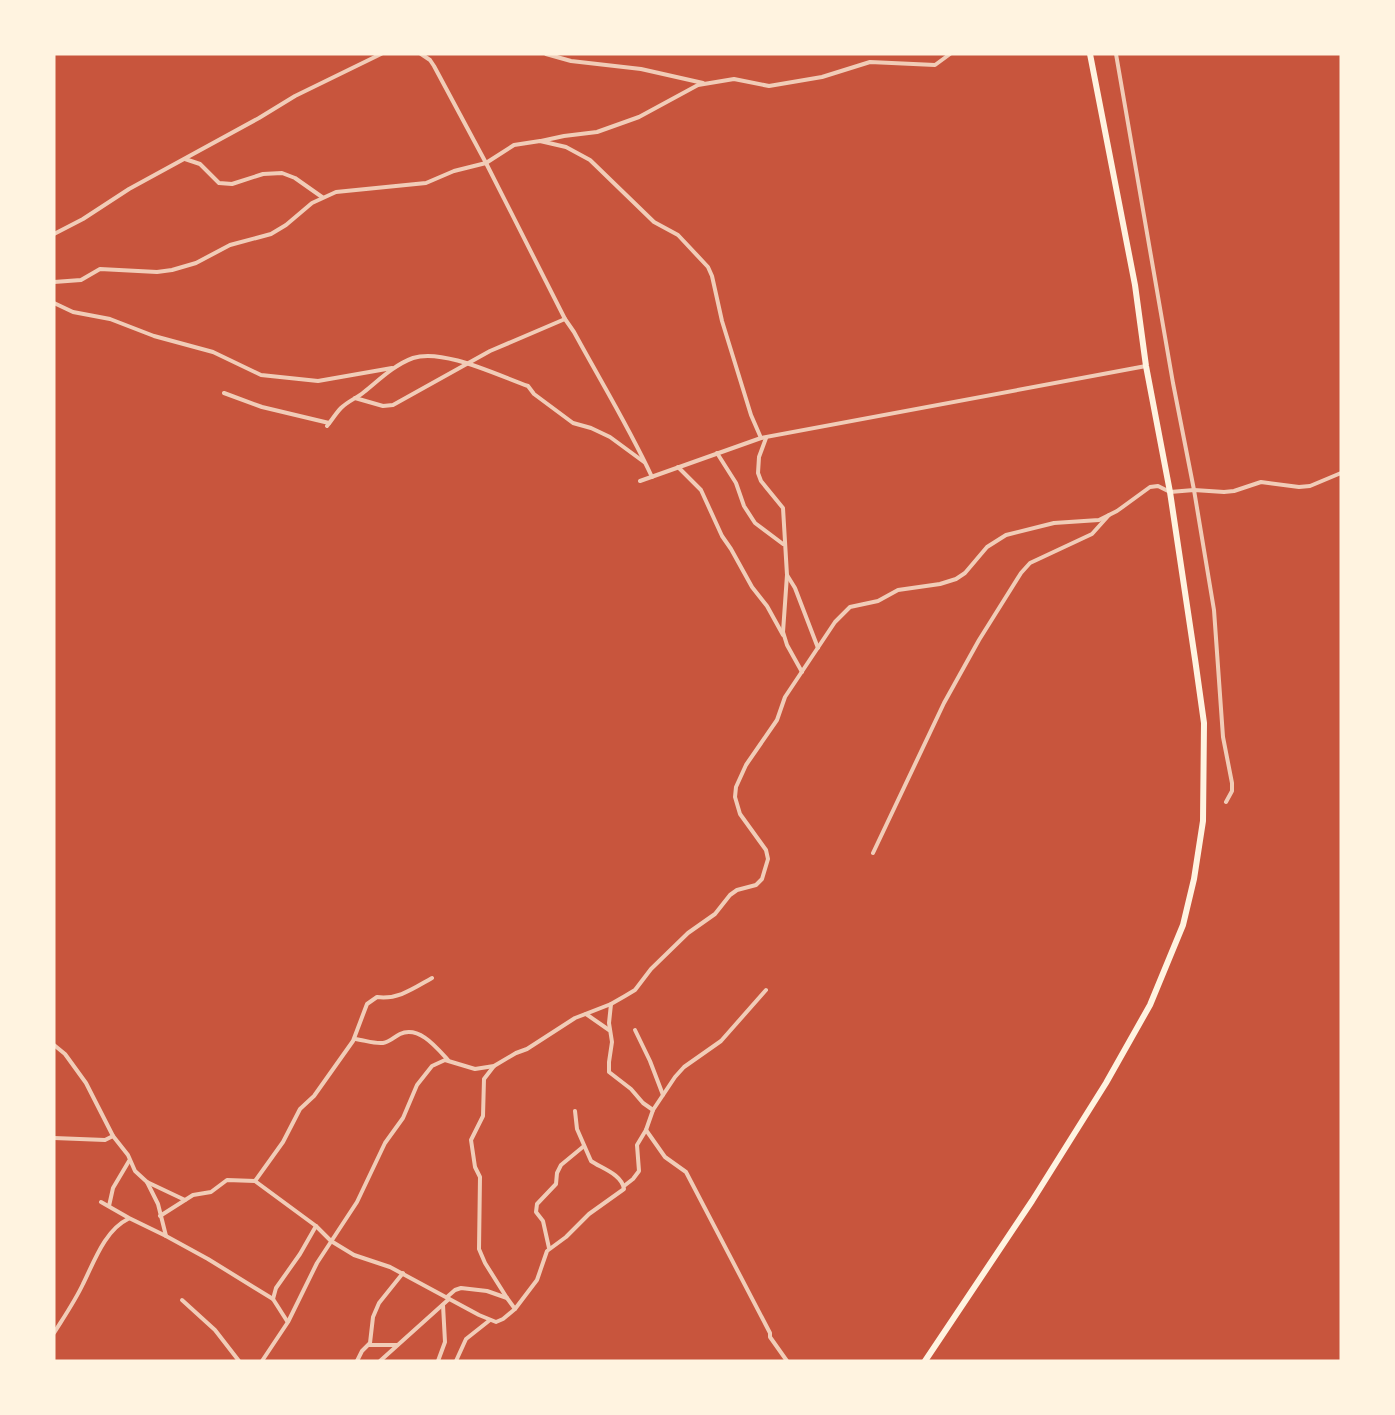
<svg xmlns="http://www.w3.org/2000/svg" width="1395" height="1415" font-family="Georgia,serif">
	<rect width="100%" height="100%" fill="#c8553d"/>
	<g fill="none" stroke-linecap="round" stroke-linejoin="round">
		<g stroke="#f1ccb7" stroke-width="4">
			<path d="M421,54L430,60L434,66L486,163L565,319L574,332C600,380 629,427 652,477"/>
			<path d="M546,54L571,61L641,69L703,83"/>
			<path d="M1116,54L1173,383L1194,490L1214,610L1223,737L1232,783V791L1226,802"/>
			<path d="M541,141L564,136L597,132L639,117L698,85L734,79L769,86L822,77L870,62L935,65L950,54"/>
			<path d="M185,159L200,164L219,183L232,184L263,174L282,173L295,178L322,197"/>
			<path d="M54,234L83,219L129,189L259,118L295,96L381,54"/>
			<path d="M54,282L81,280L100,269L157,272L172,270L196,263L230,245L271,234L286,225L312,203L336,192L426,183L454,171L486,163L514,145L540,141L566,147L590,160L654,222L678,235L708,267L712,276L722,321L751,415L761,438"/>
			<path d="M54,303L73,312L110,319L154,336L213,352L261,375L318,381L392,368"/>
			<path d="M224,393L262,407L329,423"/>
			<path d="M355,398L383,406L393,405L490,351L565,319"/>
			<path d="M327,426C332,420 336,413 341,408C348,401 357,398 364,392C379,380 394,365 413,358C443,348 499,376 528,386L534,394L573,423L591,428L610,437L644,462"/>
			<path d="M766,438L759,457L758,473L761,481L783,508L787,575L783,632L787,645L802,672"/>
			<path d="M717,453L736,483L744,506L755,523L783,544"/>
			<path d="M678,467L701,490L722,536L731,549L752,587L767,606L783,635"/>
			<path d="M640,481L761,438L1146,366"/>
			<path d="M787,575L795,588L818,648"/>
			<path d="M873,853L944,703L979,640L1021,573L1030,563L1092,534L1109,515"/>
			<path d="M611,1004L609,1023L612,1042L609,1062V1072L631,1089L643,1103L653,1110"/>
			<path d="M586,1014L609,1030"/>
			<path d="M635,1030L650,1061L663,1095"/>
			<path d="M355,1039C364,1040 374,1044 383,1043C390,1042 394,1037 400,1034C419,1025 437,1048 448,1060"/>
			<path d="M54,1045L65,1054L86,1083L113,1136L128,1155L135,1171L147,1182L185,1200"/>
			<path d="M494,1066L484,1079L483,1116L471,1140L475,1167L480,1177L479,1249L485,1263L507,1298"/>
			<path d="M646,1130L665,1157L686,1172L770,1333V1337L787,1361"/>
			<path d="M54,1138L105,1140L113,1136"/>
			<path d="M255,1181L283,1142L300,1109L314,1096L353,1041L367,1004L377,997C398,1000 414,988 432,978"/>
			<path d="M147,1182L158,1204L166,1236"/>
			<path d="M624,1186L633,1179L639,1171L637,1145L646,1130L653,1110L675,1077L684,1067L721,1041L766,990"/>
			<path d="M101,1202L129,1218L166,1236L208,1259L273,1299L287,1321"/>
			<path d="M109,1206L113,1188L129,1161"/>
			<path d="M160,1216L193,1195L211,1192L227,1180L255,1181L316,1226L331,1241L354,1255L390,1267L479,1315L496,1322L503,1319L515,1309L537,1280L547,1251L566,1237L589,1214L624,1189C622,1174 601,1168 591,1161L577,1129L575,1111"/>
			<path d="M549,1248L543,1221L536,1212L537,1204L556,1184L557,1173L561,1165L584,1146"/>
			<path d="M447,1297L455,1290L461,1288L487,1291L507,1298L515,1309"/>
			<path d="M273,1299L276,1288L300,1254L316,1226"/>
			<path d="M182,1300L215,1330L239,1361"/>
			<path d="M54,1333C64,1317 75,1301 83,1284C94,1262 105,1230 128,1219"/>
			<path d="M369,1345H397"/>
			<path d="M262,1361L288,1322L317,1263L357,1202L385,1143L403,1118L417,1085L432,1066L445,1060L475,1069L494,1066L516,1053L527,1049L575,1018L611,1004L625,996L635,990L651,969L688,933L715,914L730,895L737,890L756,885L762,879L768,859L766,850L740,814L735,797L736,787L746,765L777,720L785,697L835,622L850,607L878,601L898,590L940,584L956,579L965,573L987,547L1006,535L1054,523L1099,520L1117,511L1150,487L1158,486L1170,492L1194,490L1224,492L1234,491L1261,482L1299,487L1310,486L1341,473"/>
			<path d="M357,1361L362,1351L370,1343L373,1317L379,1303L403,1273"/>
			<path d="M380,1361L449,1299"/>
			<path d="M438,1361L445,1342L443,1305"/>
			<path d="M456,1361L466,1339L490,1320"/>
		</g>
		<path stroke="#fff3e0" stroke-width="6" d="M925,1361L1032,1201L1106,1083L1150,1005L1183,925L1194,879L1203,821L1204,723L1195,659L1170,492L1146,366L1135,285L1090,54"/>
	</g>
	<rect width="1395" height="1415" fill="none" stroke="#fff3e0" stroke-width="111"/>
</svg>
